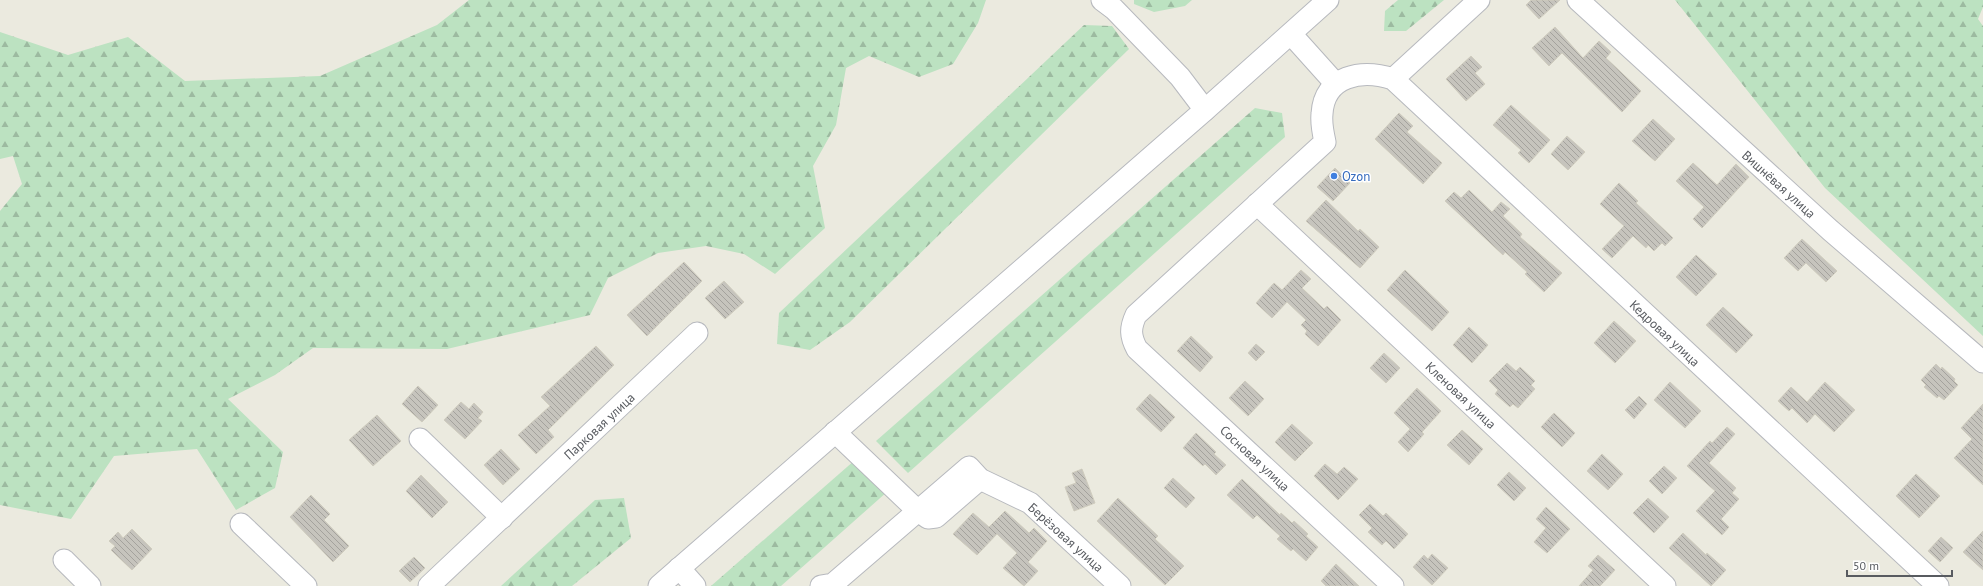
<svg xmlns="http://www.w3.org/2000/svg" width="1983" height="586" font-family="'PT Sans',sans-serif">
	<defs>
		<pattern id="forest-firs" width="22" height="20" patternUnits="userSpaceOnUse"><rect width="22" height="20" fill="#bce2c1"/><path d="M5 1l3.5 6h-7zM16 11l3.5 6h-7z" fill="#9cbaa0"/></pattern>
		<pattern id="building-back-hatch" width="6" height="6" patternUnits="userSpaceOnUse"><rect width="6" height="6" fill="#c6c4bd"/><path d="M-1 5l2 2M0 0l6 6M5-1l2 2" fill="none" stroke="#a4a29d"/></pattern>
	</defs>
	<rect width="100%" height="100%" fill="#ebeadf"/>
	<g fill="url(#forest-firs)">
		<path d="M469,0H986L978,23L953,64L919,77L869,56L846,68L836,125L813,166L825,228L775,274L744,254L706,246L658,253L608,278L590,315L447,349L313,348L275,375L228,399L283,452L275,488L236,510L197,449L114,456L71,519L0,505V211L22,184L13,156L0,159V32L68,55L128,37L185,81L320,76L437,25Z"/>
		<path d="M1134,0H1192L1185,6L1154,12L1134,4Z"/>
		<path d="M1398,0H1444L1406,31H1384L1385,11Z"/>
		<path d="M1675,0H1983V7L1978,19L1983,26V336L1825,188Z"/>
		<path d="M1084,25L1112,26L1129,49L850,322L810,350L777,344L779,313Z"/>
		<path d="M1255,108L1282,113L1285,137L908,473L876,441Z"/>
		<path d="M855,460L888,491L781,586H711Z"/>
		<path d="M624,498L631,538L572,586H501L595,500Z"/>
	</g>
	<g fill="url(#building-back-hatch)" stroke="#cfccbe">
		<path d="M1531,0H1560L1539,19L1526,5Z"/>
		<path d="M1555,27L1583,58L1599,41L1611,52L1606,58L1641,91L1622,112L1562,53L1549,66L1532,48Z"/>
		<path d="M1471,56L1482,67L1475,73L1485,84L1466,101L1446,79Z"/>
		<path d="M1511,105L1550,140L1529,163L1518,153L1521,150L1493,125Z"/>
		<path d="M1399,113L1413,126L1407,132L1442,163L1423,184L1375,139Z"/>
		<path d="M1653,119L1675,139L1655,161L1632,141Z"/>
		<path d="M1567,136L1585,152L1568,170L1551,154Z"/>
		<path d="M1693,163L1717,185L1736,164L1749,177L1702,228L1693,219L1704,207L1676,181Z"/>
		<path d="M1335,168L1350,183L1333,201L1317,187Z"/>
		<path d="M1619,183L1638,201L1636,203L1673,238L1665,246L1662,243L1654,251L1648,245L1646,248L1633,236L1612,258L1602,249L1624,226L1600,204Z"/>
		<path d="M1469,190L1492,212L1501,202L1510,209L1503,216L1522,234L1520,237L1562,273L1544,292L1525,274L1527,272L1505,252L1503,255L1445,201L1454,192L1461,198Z"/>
		<path d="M1326,200L1358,231L1360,229L1379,247L1360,268L1306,221Z"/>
		<path d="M1802,239L1837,271L1826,282L1806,263L1798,271L1784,258Z"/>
		<path d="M1696,255L1717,274L1696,296L1676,277Z"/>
		<path d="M684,262L702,281L647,336L627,315Z"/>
		<path d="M1301,270L1311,279L1302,288L1324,309L1327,306L1341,320L1318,346L1305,334L1307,331L1301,325L1306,320L1287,302L1272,318L1256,303L1274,283L1282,290Z"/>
		<path d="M1405,270L1449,312L1432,331L1387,290Z"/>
		<path d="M724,281L744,302L725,319L705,298Z"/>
		<path d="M1723,307L1753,335L1736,353L1706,325Z"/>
		<path d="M1614,321L1636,341L1615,363L1594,343Z"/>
		<path d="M1469,327L1488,345L1472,363L1453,345Z"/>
		<path d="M1191,336L1213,357L1200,372L1177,351Z"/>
		<path d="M1256,344L1265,352L1256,361L1248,353Z"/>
		<path d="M596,346L614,365L548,430L554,437L536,454L518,435L550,406L541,397Z"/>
		<path d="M1384,353L1400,368L1386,383L1370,368Z"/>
		<path d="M1507,363L1516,371L1520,367L1535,381L1531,385L1535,389L1518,408L1513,404L1510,407L1495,394L1498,390L1489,381Z"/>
		<path d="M1936,364L1941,369L1942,367L1955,379L1954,381L1958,385L1944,400L1939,396L1937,398L1924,387L1926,385L1921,380Z"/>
		<path d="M1245,381L1264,399L1248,416L1229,398Z"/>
		<path d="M1670,382L1701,411L1685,428L1654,400Z"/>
		<path d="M1825,382L1855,410L1834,432L1815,414L1807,423L1792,408L1789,411L1778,401L1791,387L1807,402Z"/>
		<path d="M418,386L438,405L422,422L402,404Z"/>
		<path d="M1417,388L1441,411L1422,432L1424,434L1408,452L1398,442L1410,429L1394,413Z"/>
		<path d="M1150,394L1175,417L1161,432L1136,409Z"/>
		<path d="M1639,396L1647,404L1634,419L1625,410Z"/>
		<path d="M461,402L469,409L474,403L483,412L478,418L482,421L465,439L444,420Z"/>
		<path d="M1983,404V485L1954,458L1972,439L1961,428Z"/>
		<path d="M1554,413L1575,433L1562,447L1541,427Z"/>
		<path d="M377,415L401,441L373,466L349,440Z"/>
		<path d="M1292,424L1313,443L1295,461L1275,442Z"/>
		<path d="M1727,427L1735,434L1709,463L1736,488L1732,493L1739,499L1721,519L1729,527L1722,535L1696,511L1715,491L1687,466L1710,441L1712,443Z"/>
		<path d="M1462,430L1483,449L1469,465L1447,445Z"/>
		<path d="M1196,433L1216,452L1214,454L1226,465L1216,475L1205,464L1203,466L1183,448Z"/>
		<path d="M501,449L520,469L503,485L484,465Z"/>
		<path d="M1602,454L1623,474L1608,490L1587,471Z"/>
		<path d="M1325,464L1337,474L1344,467L1358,479L1338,500L1314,476Z"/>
		<path d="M1664,466L1677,478L1662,494L1649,481Z"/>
		<path d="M1082,469L1095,503L1074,511L1065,487L1076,483L1072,473Z"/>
		<path d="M1509,472L1526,488L1514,501L1497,485Z"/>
		<path d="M1916,474L1940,496L1919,518L1896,496Z"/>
		<path d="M421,475L448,502L432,518L406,491Z"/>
		<path d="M1173,478L1195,498L1186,508L1164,488Z"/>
		<path d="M1242,479L1280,515L1281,513L1292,523L1294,521L1308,534L1306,536L1318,547L1306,561L1293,549L1291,551L1277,539L1280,536L1257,515L1253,519L1227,495Z"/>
		<path d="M311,495L330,514L324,520L349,546L333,562L290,517Z"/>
		<path d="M1118,498L1158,536L1155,539L1184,566L1165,585L1097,521Z"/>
		<path d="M1648,498L1669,517L1654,533L1633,513Z"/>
		<path d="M1370,504L1383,516L1386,513L1408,534L1394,549L1386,541L1382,545L1368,532L1372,528L1359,515Z"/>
		<path d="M1546,507L1570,529L1547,553L1534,542L1546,528L1536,519Z"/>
		<path d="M1005,511L1029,533L1034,528L1047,541L1028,562L1038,571L1024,586L1003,568L1017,553L997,534L977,555L953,534L973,513L989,527Z"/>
		<path d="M132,529L152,549L132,570L111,550L115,546L109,541L118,532L123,538Z"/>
		<path d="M1983,531V570L1963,552Z"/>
		<path d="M1683,533L1706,555L1707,553L1726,570L1711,586L1669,548Z"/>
		<path d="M1941,537L1953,548L1940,562L1928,551Z"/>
		<path d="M1432,554L1448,568L1432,585L1413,567L1424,555L1428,559Z"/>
		<path d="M1598,555L1615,570L1600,586H1579L1593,570L1588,566Z"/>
		<path d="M414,557L425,568L410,582L399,571Z"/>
		<path d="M1336,564L1359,586H1326L1321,581Z"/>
	</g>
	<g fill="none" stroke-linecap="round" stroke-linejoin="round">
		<g stroke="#b7b9be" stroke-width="23">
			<g id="minor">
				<path d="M1102,0L1114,9L1180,77L1205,110"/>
				<path d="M1578,0L1830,230L1983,362"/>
				<path d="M1291,34L1335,83"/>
				<path d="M1393,79L1479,0"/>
				<path d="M1257,204L1665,586"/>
				<path d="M835,432L918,511L928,518L936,517L980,479"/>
				<path d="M420,439L502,518"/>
				<path d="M241,524L306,586"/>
				<path d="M64,560L90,586"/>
				<path d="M679,568L695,586"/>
				<path d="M429,586L697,333"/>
				<path d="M659,586L1205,110L1328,0"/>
				<path d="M821,586L833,584L969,467L980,479L1030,503L1120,586"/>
				<path d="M1393,586L1137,349C1130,336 1130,328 1136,315L1325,142C1323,133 1321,123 1322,114C1324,75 1362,69 1393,79L1938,586"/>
			</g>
		</g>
		<use href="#minor" stroke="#fff" stroke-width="21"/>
	</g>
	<circle fill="#3f7fe0" stroke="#fff" stroke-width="1.5" cx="1334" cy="176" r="4"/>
	<g text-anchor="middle" stroke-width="3" stroke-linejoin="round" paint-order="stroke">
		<g font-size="13" fill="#366cbe" stroke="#fff" text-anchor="start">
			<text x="1342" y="181">Ozon</text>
		</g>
		<g font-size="13" fill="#585b60" stroke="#fff">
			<text transform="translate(1779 184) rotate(42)" y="5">Вишнёвая улица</text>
			<text transform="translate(1665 333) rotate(43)" y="5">Кедровая улица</text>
			<text transform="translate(1461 395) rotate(43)" y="5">Кленовая улица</text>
			<text transform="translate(599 426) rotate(-43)" y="5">Парковая улица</text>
			<text transform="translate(1255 458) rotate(43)" y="5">Сосновая улица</text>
			<text transform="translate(1066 537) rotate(42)" y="5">Берёзовая улица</text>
		</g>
	</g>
	<path d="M1847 570v6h105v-6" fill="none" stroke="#585b60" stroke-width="2"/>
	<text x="1853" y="570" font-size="12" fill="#585b60" stroke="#ffffff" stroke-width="3" paint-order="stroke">50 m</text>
</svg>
